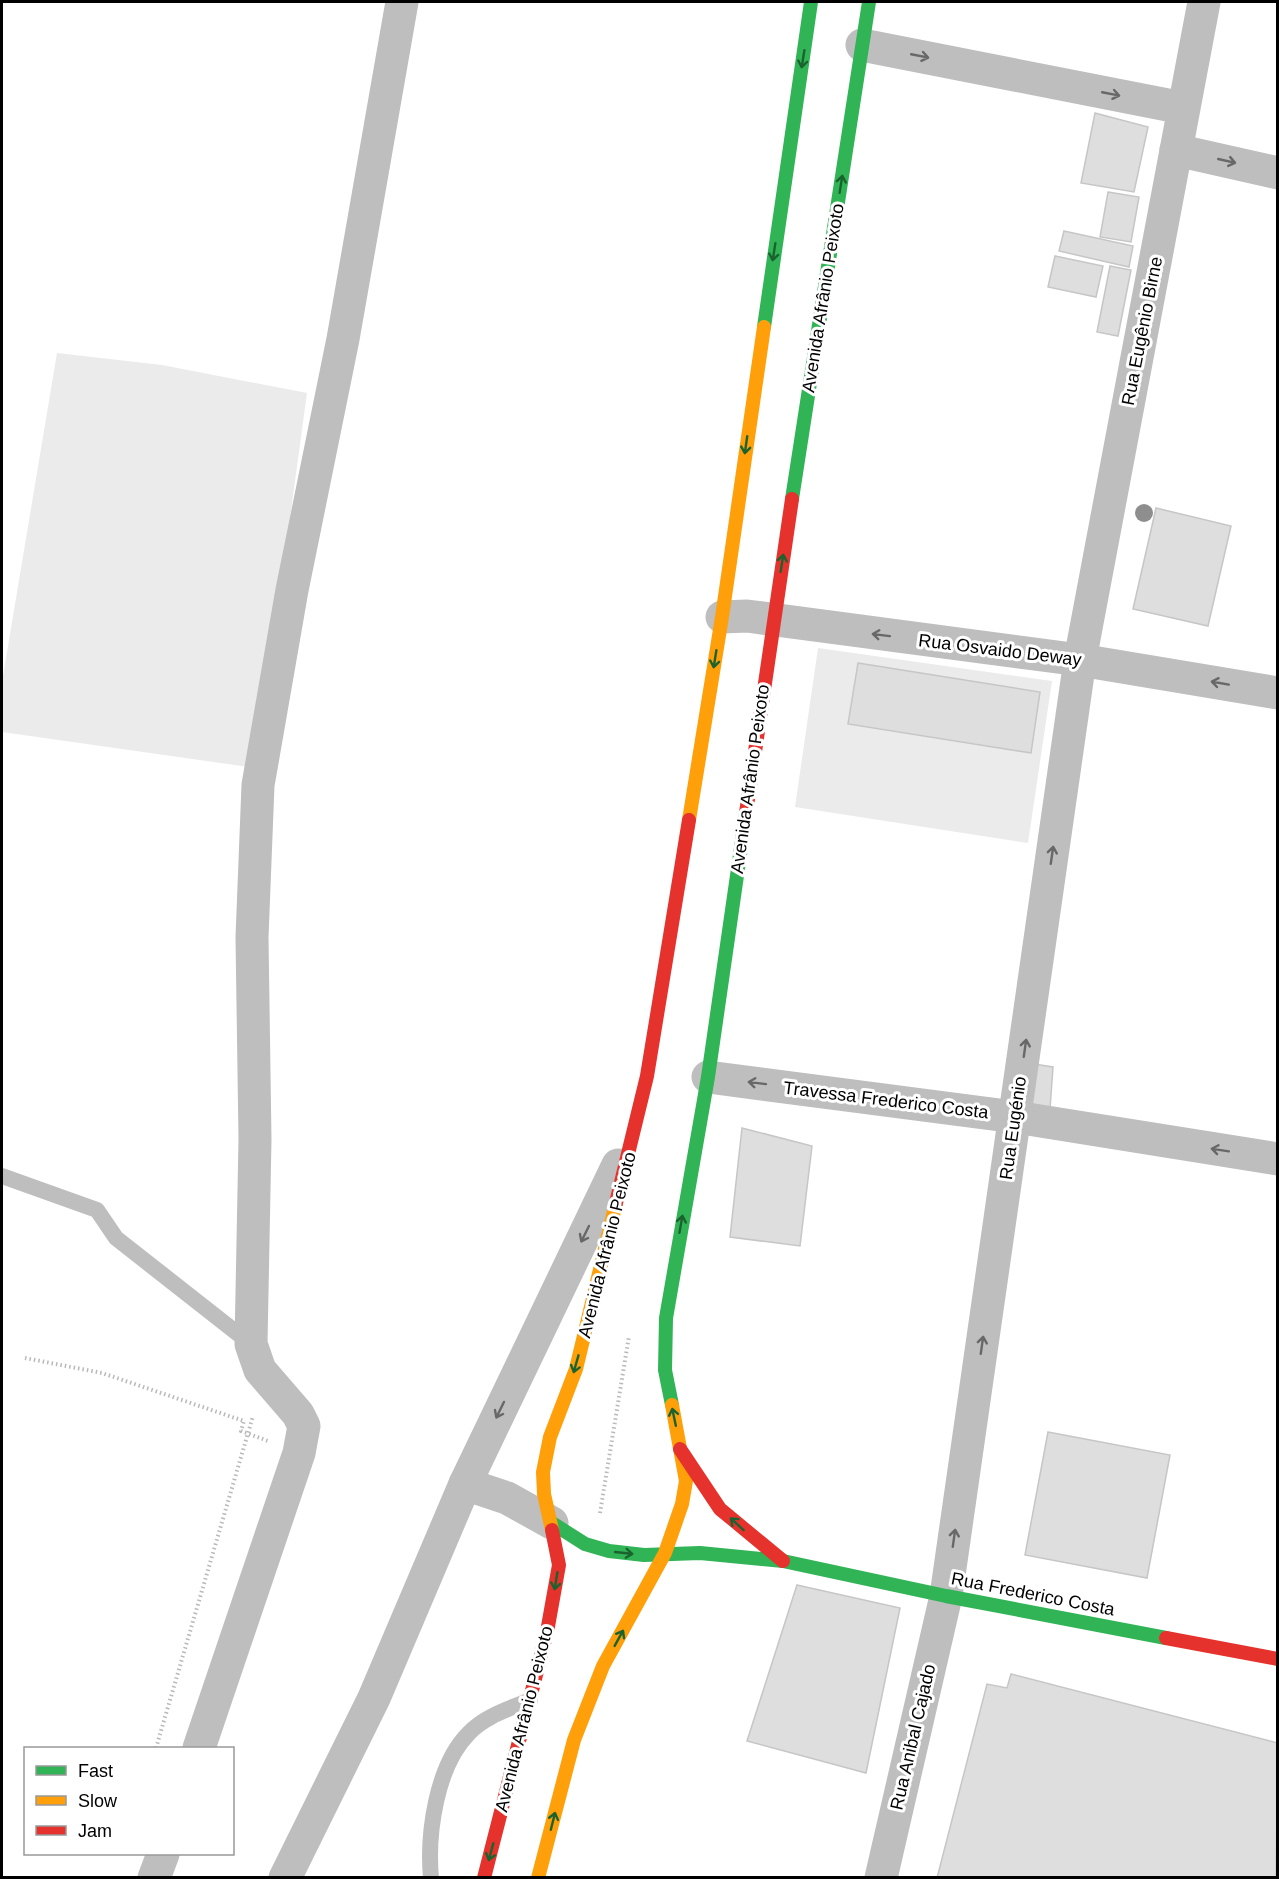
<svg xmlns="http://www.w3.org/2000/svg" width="1279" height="1879" font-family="Helvetica,sans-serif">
	<rect width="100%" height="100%" fill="#fff"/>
	<g fill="#ebebeb">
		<path d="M57,353L162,365L307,393L256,768L2,732V682Z"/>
		<path d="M818,648L1052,681L1028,843L795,807Z"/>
	</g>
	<g fill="#dedede" stroke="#c6c6c6" stroke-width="1.5">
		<path d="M1095,113L1148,127L1134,192L1081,183Z"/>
		<path d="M1108,192L1139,197L1131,242L1100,237Z"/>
		<path d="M1064,231L1133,246L1129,267L1059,251Z"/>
		<path d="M1055,256L1103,266L1096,297L1048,287Z"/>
		<path d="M1110,266L1131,270L1118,336L1097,332Z"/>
		<path d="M1156,508L1231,526L1208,626L1133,609Z"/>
		<path d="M858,663L1040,692L1031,753L848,724Z"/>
		<path d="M1034,1064L1053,1067L1050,1109L1035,1107L1028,1097Z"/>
		<path d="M742,1128L812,1146L800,1246L730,1237Z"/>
		<path d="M1048,1432L1170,1455L1147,1578L1025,1555Z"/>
		<path d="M797,1585L900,1608L866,1773L747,1741Z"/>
		<path d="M1011,1674L1278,1743L1276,1878H937L987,1684L1007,1688Z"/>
	</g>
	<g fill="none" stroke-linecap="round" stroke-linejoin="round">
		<g stroke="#b9b9b9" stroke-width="4" stroke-dasharray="1.5 3" stroke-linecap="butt">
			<path d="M25,1358L102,1373L244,1421L241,1431L268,1441"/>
			<path d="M600,1513L629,1336"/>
			<path d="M156,1748L253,1416"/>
		</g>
		<g stroke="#bebebe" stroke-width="16">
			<path d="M2,1176L97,1210L116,1238L251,1344"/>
			<path d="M431,1878C427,1834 436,1766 469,1733C485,1716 509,1709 530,1700"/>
		</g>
		<g stroke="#bebebe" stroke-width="33">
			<path d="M862,45L1183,108"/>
			<path d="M1176,150L1278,173"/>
			<path d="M722,617L747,616L1080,660L1278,693"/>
			<path d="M708,1077L1015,1117L1278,1159"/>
			<path d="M465,1484L507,1498L552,1523"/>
			<path d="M199,1748L299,1453L304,1426L298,1414L260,1370L251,1344L255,1139L252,937L258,785L292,590L343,339L402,2"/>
			<path d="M154,1878L163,1854"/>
			<path d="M285,1878L374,1698L465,1484L618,1165"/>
			<path d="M881,1878L946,1596L1080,660L1204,2"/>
		</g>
		<g stroke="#30b455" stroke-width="14">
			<path d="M764,327L811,2"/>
			<path d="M792,499L869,2"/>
			<path d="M672,1405L665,1370L666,1318L708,1077L746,813"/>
			<path d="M552,1523L585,1544L609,1551L644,1555L700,1553L783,1561L946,1596L1166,1638"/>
		</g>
		<g stroke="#ff9f0a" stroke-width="14">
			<path d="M689,820L722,617L764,327"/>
			<path d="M552,1530L544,1494L543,1472L550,1437L576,1369L616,1203"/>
			<path d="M538,1878L574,1740L603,1666L665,1553L682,1504L686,1481L672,1405"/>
		</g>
		<g stroke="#e5322d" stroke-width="14">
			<path d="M746,813L792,499"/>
			<path d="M616,1203L647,1076L689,820"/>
			<path d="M680,1449L720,1509L783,1561"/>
			<path d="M1166,1638L1278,1659"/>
			<path d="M484,1878L547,1632L559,1565L552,1530"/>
		</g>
	</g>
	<circle fill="#8e8e8e" cx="1144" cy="513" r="9"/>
	<defs><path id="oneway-shaft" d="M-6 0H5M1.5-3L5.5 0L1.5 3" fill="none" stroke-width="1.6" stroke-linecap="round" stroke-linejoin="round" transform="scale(1.5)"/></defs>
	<g stroke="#686868">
		<use href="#oneway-shaft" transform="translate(920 56) rotate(11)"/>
		<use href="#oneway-shaft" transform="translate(1111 94) rotate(11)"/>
		<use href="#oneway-shaft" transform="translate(1227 161) rotate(13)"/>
		<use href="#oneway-shaft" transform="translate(881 635) rotate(-173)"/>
		<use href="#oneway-shaft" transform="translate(1220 683) rotate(-170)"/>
		<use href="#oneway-shaft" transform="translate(1052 855) rotate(-82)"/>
		<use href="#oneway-shaft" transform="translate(1025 1048) rotate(-82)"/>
		<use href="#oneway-shaft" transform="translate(757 1083) rotate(-173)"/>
		<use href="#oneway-shaft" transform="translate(1220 1150) rotate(-171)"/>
		<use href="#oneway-shaft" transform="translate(585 1234) rotate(116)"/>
		<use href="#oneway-shaft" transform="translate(982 1345) rotate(-82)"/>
		<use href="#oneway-shaft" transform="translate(500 1410) rotate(116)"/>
		<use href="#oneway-shaft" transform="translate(954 1538) rotate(-82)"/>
	</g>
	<g stroke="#1a632f">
		<use href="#oneway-shaft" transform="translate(803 59) rotate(99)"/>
		<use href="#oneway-shaft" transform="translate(841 184) rotate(-81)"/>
		<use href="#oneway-shaft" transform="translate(774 252) rotate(99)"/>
		<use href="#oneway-shaft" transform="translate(746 445) rotate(98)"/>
		<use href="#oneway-shaft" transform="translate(782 563) rotate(-81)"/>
		<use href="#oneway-shaft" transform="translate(715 659) rotate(99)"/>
		<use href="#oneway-shaft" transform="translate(681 1224) rotate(-80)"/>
		<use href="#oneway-shaft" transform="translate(576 1364) rotate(106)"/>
		<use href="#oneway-shaft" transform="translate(674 1417) rotate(-102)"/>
		<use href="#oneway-shaft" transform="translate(737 1524) rotate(-137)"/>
		<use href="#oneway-shaft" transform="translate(624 1553) rotate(6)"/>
		<use href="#oneway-shaft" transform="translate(556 1581) rotate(99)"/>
		<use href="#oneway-shaft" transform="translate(619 1638) rotate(-61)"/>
		<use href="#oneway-shaft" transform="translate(553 1821) rotate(-76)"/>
		<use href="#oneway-shaft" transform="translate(491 1852) rotate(105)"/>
	</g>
	<g text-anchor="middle" stroke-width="6" stroke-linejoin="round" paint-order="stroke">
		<g font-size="18" fill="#000" stroke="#fff">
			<text transform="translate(823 298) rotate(-81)" y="6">Avenida Afrânio Peixoto</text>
			<text transform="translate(1142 331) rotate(-79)" y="6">Rua Eugênio Birne</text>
			<text transform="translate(1000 650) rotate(7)" y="6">Rua Osvaido Deway</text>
			<text transform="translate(750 779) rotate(-82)" y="6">Avenida Afrânio Peixoto</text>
			<text transform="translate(886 1100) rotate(7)" y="6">Travessa Frederico Costa</text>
			<text transform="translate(1013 1128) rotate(-82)" y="6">Rua Eugénio</text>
			<text transform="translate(607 1245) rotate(-76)" y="6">Avenida Afrânio Peixoto</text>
			<text transform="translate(1033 1594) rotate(11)" y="6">Rua Frederico Costa</text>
			<text transform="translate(524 1719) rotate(-76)" y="6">Avenida Afrânio Peixoto</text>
			<text transform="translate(913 1737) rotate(-77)" y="6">Rua Anibal Cajado</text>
		</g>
	</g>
	<rect width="1279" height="1879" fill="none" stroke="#000000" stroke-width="6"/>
	<rect x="24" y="1747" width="210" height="108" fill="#ffffff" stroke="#999999" stroke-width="1.5"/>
	<rect x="36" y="1766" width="30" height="9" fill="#30b455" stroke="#999999" stroke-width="1.5"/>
	<text x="78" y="1777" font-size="18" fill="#000000">Fast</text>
	<rect x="36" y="1796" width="30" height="9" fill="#ff9f0a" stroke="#999999" stroke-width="1.5"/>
	<text x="78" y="1807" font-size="18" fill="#000000">Slow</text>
	<rect x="36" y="1826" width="30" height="9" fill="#e5322d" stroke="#999999" stroke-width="1.5"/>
	<text x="78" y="1837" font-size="18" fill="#000000">Jam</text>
</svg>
